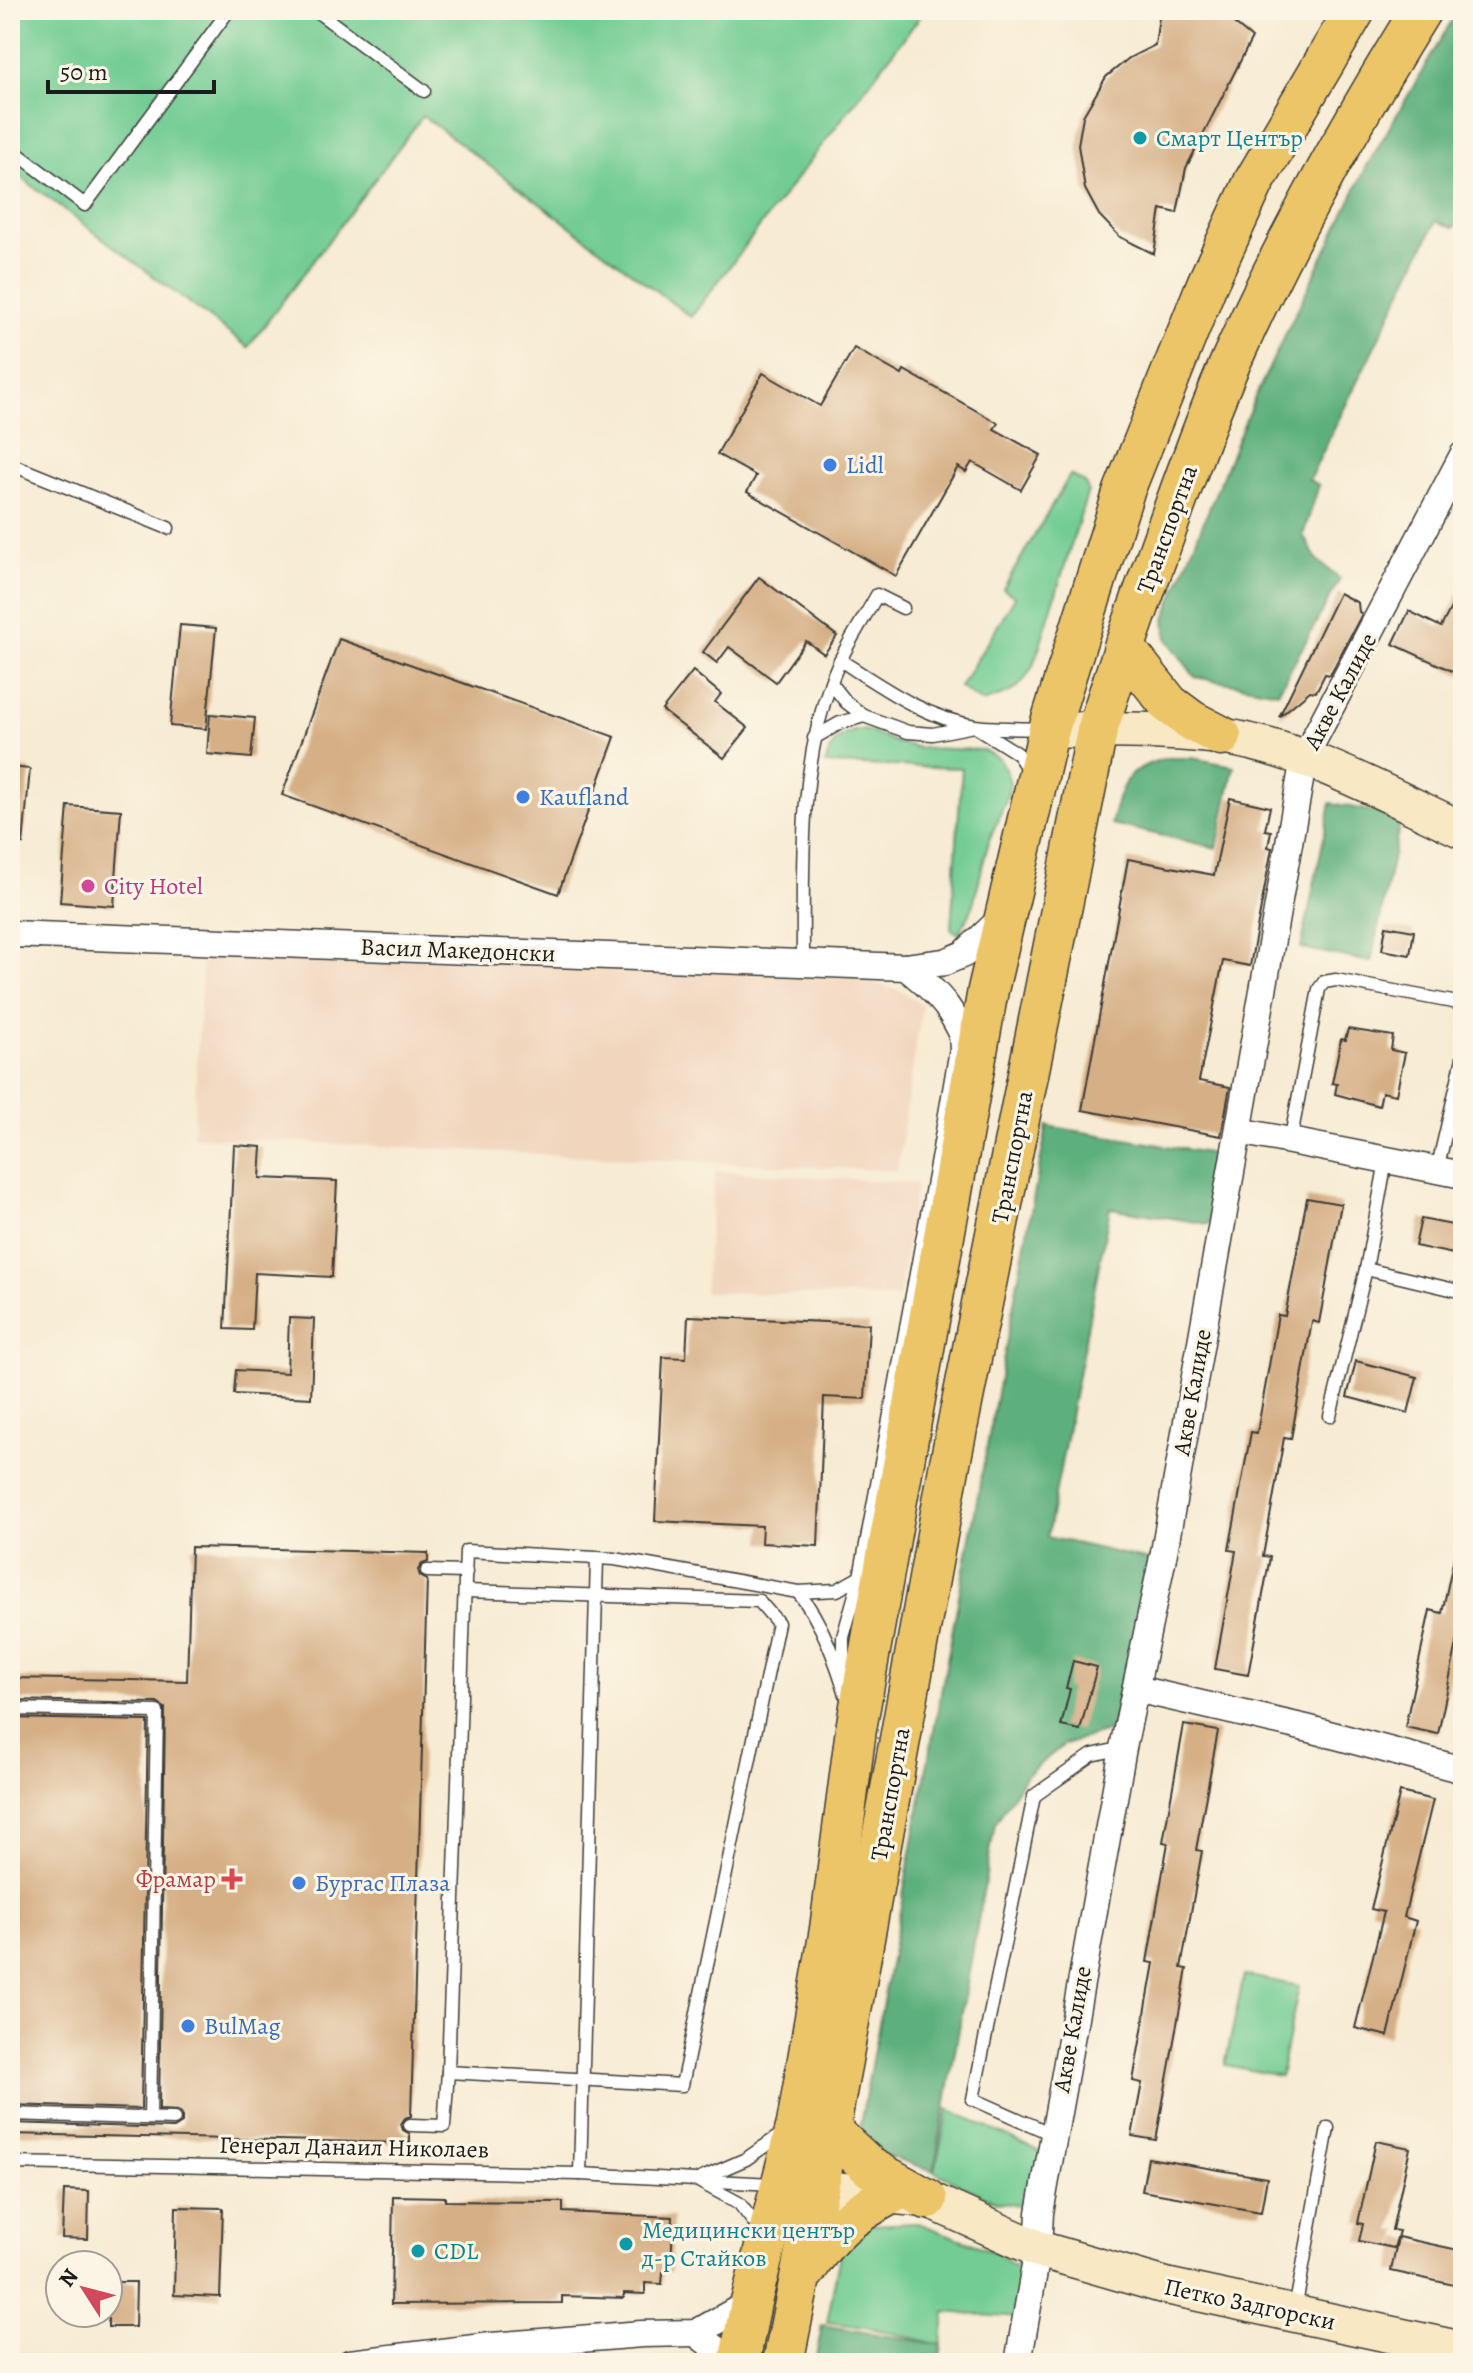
<svg xmlns="http://www.w3.org/2000/svg" width="1473" height="2373" font-family="Alegreya,serif">
	<rect width="100%" height="100%" fill="#fcf5e5"/>
	<filter id="ink" filterUnits="userSpaceOnUse"><feTurbulence type="fractalNoise" baseFrequency=".0125" numOctaves="2"/><feDisplacementMap in="SourceGraphic" scale="16" xChannelSelector="R" yChannelSelector="G"/><feConvolveMatrix kernelMatrix="1 2 1 2 8 2 1 2 1" color-interpolation-filters="sRGB"/></filter>
	<filter id="wash" filterUnits="userSpaceOnUse"><feTurbulence type="fractalNoise" baseFrequency=".006" numOctaves="4" result="noise"/><feDisplacementMap in="SourceGraphic" scale="32" xChannelSelector="R" yChannelSelector="G"/><feGaussianBlur stdDeviation="1.8" result="paint"/><feColorMatrix in="noise" values="0 0 0 0 0 0 0 0 0 0 0 0 0 0 0 0 0 1.4 0 .05"/><feComposite in="paint" operator="in"/></filter>
	<g filter="url(#wash)">
		<rect width="100%" height="100%" fill="#f7ebd3"/>
		<g fill="#f1d5bd">
			<path d="M203,949L853,977L899,990L922,1005L897,1171L193,1137Z"/>
			<path d="M715,1171L916,1183L899,1297L704,1292Z"/>
		</g>
		<g fill="#72cc93" stroke="#477458" stroke-width="2">
			<path d="M10,10H925L691,317L423,116L248,347L10,169Z"/>
			<path d="M1070,475L1085,483L1088,491L1034,664C1019,692 1011,693 982,702L960,687L1015,597L1003,589Z"/>
			<path d="M859,730L870,731L895,742L920,748L982,750L999,758L1006,770L1010,783L1007,798L989,840L972,909L959,934L951,929L962,768L825,764C832,744 837,734 859,730Z"/>
			<path d="M1244,1975L1299,1986L1280,2076L1225,2065Z"/>
			<path d="M948,2109L1043,2153L1039,2185L1018,2205L996,2202L935,2172Z"/>
			<path d="M918,2223L994,2252L1020,2270L1018,2318L945,2312L942,2345L871,2328L827,2322L844,2234L864,2225Z"/>
		</g>
		<g fill="#5db07d" stroke="#3c664c" stroke-width="2">
			<path d="M1458,10H1463V219L1453,228L1436,221L1309,480L1319,485L1303,535L1317,560L1340,579L1278,692L1195,677L1167,639L1165,619L1190,555L1255,397L1367,166Z"/>
			<path d="M1167,758H1192L1234,766L1217,848L1111,824C1122,783 1124,769 1167,758Z"/>
			<path d="M1331,803L1401,817L1371,962L1301,948Z"/>
			<path d="M1047,1126L1220,1155L1209,1224L1110,1208L1047,1537L1163,1563L1132,1733L1112,1729L1065,1744L1026,1775L995,1824L934,2171L856,2146Z"/>
			<path d="M822,2325L942,2345L939,2363H815Z"/>
		</g>
		<g id="blocks">
			<g fill="#d5af85">
				<path d="M1160,10H1218L1252,38L1186,168L1177,213L1161,209L1154,254L1120,237L1099,215L1085,189L1078,145L1083,116L1106,77L1129,58L1155,45Z"/>
				<path d="M854,348L902,375L904,370L998,423L994,429L1041,455L1021,490L972,462L966,472L958,467L896,576L747,492L756,476L717,454L763,373L820,406Z"/>
				<path d="M759,577L837,636L824,654L806,641L776,682L729,647L717,663L703,652Z"/>
				<path d="M1461,588L1463,676L1393,644L1409,611L1441,627Z"/>
				<path d="M1339,593L1358,603L1359,612L1362,614L1330,675L1325,674L1316,692L1310,691L1279,717Z"/>
				<path d="M180,625L216,628L206,729L170,726Z"/>
				<path d="M339,639L615,737L558,894L282,795Z"/>
				<path d="M693,671L721,694L715,702L748,728L724,758L662,710Z"/>
				<path d="M210,714L255,718L251,758L207,754Z"/>
				<path d="M10,767L30,769L23,844H10Z"/>
				<path d="M1230,798L1270,807L1265,830L1271,831L1268,847L1272,848L1250,966L1223,961L1199,1081L1230,1087L1221,1136L1082,1110L1128,859L1214,875Z"/>
				<path d="M68,806L121,810L114,906L60,902Z"/>
				<path d="M1386,926L1414,931L1410,955L1382,950Z"/>
				<path d="M1348,1029L1393,1036L1391,1050L1405,1053L1396,1095L1382,1092L1379,1106L1335,1094L1337,1084L1332,1083L1341,1039L1345,1040Z"/>
				<path d="M234,1145L262,1147L260,1178L337,1181L332,1277L255,1273L252,1330L225,1329Z"/>
				<path d="M1307,1198L1341,1204L1319,1323L1312,1321L1291,1439L1284,1438L1263,1556L1270,1557L1248,1675L1215,1669L1236,1551L1229,1550L1251,1432L1257,1433L1278,1315L1285,1316Z"/>
				<path d="M1421,1219L1463,1227V1256L1415,1246Z"/>
				<path d="M688,1316L869,1324L865,1399L824,1397L818,1546L761,1543L762,1526L655,1521L663,1357L686,1358Z"/>
				<path d="M289,1318L314,1319L311,1398L234,1394L236,1370L287,1373Z"/>
				<path d="M1356,1361L1417,1377L1408,1413L1347,1397Z"/>
				<path d="M191,1547L428,1553V1562L422,1564L418,1570L420,1576L427,1580L411,2116L405,2118L401,2124L403,2130L410,2134V2143L10,2134V2123L174,2128L182,2123V2115L178,2111L159,2110L165,1708L157,1703L10,1700V1678L187,1681Z"/>
				<path d="M1455,1553H1463V1614L1438,1734L1405,1727L1430,1610L1442,1613Z"/>
				<path d="M1073,1661L1097,1667L1080,1730L1061,1726L1070,1689L1066,1688Z"/>
				<path d="M10,1718L148,1721L141,2109L10,2105Z"/>
				<path d="M1184,1725L1218,1731L1196,1850L1202,1851L1181,1968L1187,1969L1156,2140L1132,2136L1142,2083L1133,2081L1154,1963L1147,1962L1168,1843L1163,1842Z"/>
				<path d="M1400,1792L1433,1800L1404,1917L1416,1921L1388,2036L1355,2028L1384,1912L1371,1909Z"/>
				<path d="M1376,2141L1410,2148L1392,2230L1399,2231L1394,2248L1359,2241L1363,2224L1358,2223Z"/>
				<path d="M1148,2158L1267,2178L1261,2212L1142,2191Z"/>
				<path d="M64,2190L89,2191L88,2239L62,2238Z"/>
				<path d="M393,2196L445,2197V2201L563,2202V2212L673,2217L671,2272H663L662,2284L645,2283V2294L624,2293V2298L562,2296V2303L391,2304Z"/>
				<path d="M176,2207L223,2208L220,2297L174,2295Z"/>
				<path d="M1398,2237L1463,2251V2287L1391,2271Z"/>
				<path d="M108,2282H136L135,2327H108Z"/>
			</g>
		</g>
	</g>
	<g filter="url(#ink)">
		<use href="#blocks" fill-opacity="0" stroke="#3d3b37" stroke-width="2"/>
		<g fill="none" stroke-linecap="round" stroke-linejoin="round">
			<g stroke="#3d3b37" stroke-width="15">
				<g id="lane">
					<path d="M315,10L424,91"/>
					<path d="M10,148L85,205L229,10"/>
					<path d="M10,464L168,528"/>
					<path d="M1462,579H1463"/>
					<path d="M840,660C882,687 925,718 975,726C998,729 1022,728 1045,729"/>
					<path d="M831,683L846,702L864,716"/>
					<path d="M814,738L840,723L864,716L908,732L933,734L974,726L1017,753L1029,771"/>
					<path d="M803,963C803,869 798,772 831,682C842,651 861,624 877,595L903,608"/>
					<path d="M1290,1142L1319,989L1324,982L1336,980L1463,1004"/>
					<path d="M940,1143L956,1049L955,1035"/>
					<path d="M1386,1161L1366,1269L1463,1292"/>
					<path d="M1437,1170L1463,1058"/>
					<path d="M1330,1416L1366,1269"/>
					<path d="M427,1571L466,1572"/>
					<path d="M465,1591L759,1601L778,1623L682,2085L448,2072L466,1551L615,1559L798,1592L837,1590L860,1577L940,1143L951,1131"/>
					<path d="M798,1592C823,1623 837,1664 848,1701"/>
					<path d="M843,1675V1637L860,1577"/>
					<path d="M10,1709L157,1712L150,2118"/>
					<path d="M10,2114L174,2119"/>
					<path d="M410,2125L444,2126L448,2072"/>
					<path d="M1054,2135L973,2099L1034,1796L1092,1755L1123,1748"/>
					<path d="M10,2163L580,2174L774,2184"/>
					<path d="M580,2174L597,1558"/>
					<path d="M700,2179L746,2159L785,2132"/>
					<path d="M700,2182L739,2203L759,2229"/>
					<path d="M1295,2310L1328,2128"/>
				</g>
			</g>
			<g stroke="#3d3b37" stroke-width="29">
				<g id="street">
					<path d="M10,934L906,967L945,962L964,954L1003,917"/>
					<path d="M906,967C946,999 953,1012 974,1058"/>
					<path d="M1239,1131L1463,1175"/>
					<path d="M1136,1689L1310,1729L1463,1770"/>
					<path d="M696,2333L734,2363"/>
					<path d="M350,2363L491,2346L642,2334L696,2333L751,2302"/>
					<path d="M1018,2363L1038,2249L1040,2213L1054,2135L1123,1748L1164,1552L1304,758L1463,455"/>
				</g>
			</g>
			<g stroke="#3d3b37" stroke-width="39">
				<g id="secondary">
					<path d="M1049,729C1105,731 1164,729 1219,736C1305,748 1385,794 1463,830"/>
					<path d="M792,2186L927,2199L1038,2249L1166,2286L1463,2350"/>
				</g>
			</g>
			<g stroke="#3d3b37" stroke-width="43">
				<g id="primary">
					<path d="M1124,647L1169,704L1192,721L1221,736"/>
					<path d="M829,2129L871,2168L927,2199"/>
					<path d="M806,2270C830,2232 850,2216 889,2195"/>
					<path d="M739,2363L751,2302L797,2124L830,1929L856,1729L988,990L1049,729L1124,491L1207,284L1254,182L1355,10"/>
					<path d="M783,2363L827,2143L950,1463L1097,731C1117,665 1141,601 1164,536C1185,478 1206,418 1231,361C1285,239 1351,123 1421,10"/>
				</g>
			</g>
			<use href="#lane" stroke="#fff" stroke-width="12"/>
			<use href="#street" stroke="#fff" stroke-width="26"/>
			<use href="#secondary" stroke="#f8e8c3" stroke-width="36"/>
			<use href="#primary" stroke="#edc569" stroke-width="40"/>
		</g>
	</g>
	<g fill="#0f9aa8" stroke="#fcf5e5" stroke-width="3">
		<circle cx="1140" cy="138" r="8"/>
		<circle cx="626" cy="2244" r="8"/>
		<circle cx="418" cy="2251" r="8"/>
	</g>
	<g fill="#3f7fe0" stroke="#fcf5e5" stroke-width="3">
		<circle cx="830" cy="465" r="8"/>
		<circle cx="523" cy="797" r="8"/>
		<circle cx="299" cy="1883" r="8"/>
		<circle cx="188" cy="2026" r="8"/>
	</g>
	<circle fill="#d1479c" stroke="#fcf5e5" stroke-width="3" cx="88" cy="886" r="8"/>
	<path fill="#e0444e" stroke="#fcf5e5" stroke-width="3" d="M228 1867h8v8h8v8h-8v8h-8v-8h-8v-8h8z"/>
	<g text-anchor="middle" stroke-width="6" stroke-linejoin="round" paint-order="stroke">
		<g font-size="24" fill="#0d838f" stroke="#fcf5e5" text-anchor="start">
			<text x="1156" y="146">Смарт Център</text>
			<text x="642" y="2238">Медицински център<tspan x="642" dy="28">д-р Стайков</tspan></text>
			<text x="434" y="2259">CDL</text>
		</g>
		<g font-size="24" fill="#366cbe" stroke="#fcf5e5" text-anchor="start">
			<text x="846" y="473">Lidl</text>
			<text x="539" y="805">Kaufland</text>
			<text x="315" y="1891">Бургас Плаза</text>
			<text x="204" y="2034">BulMag</text>
		</g>
		<g font-size="24" fill="#1c1c1c" stroke="#fcf5e5">
			<text transform="translate(1167 529) rotate(-70)" y="8">Транспортна</text>
			<text transform="translate(1340 691) rotate(-62)" y="8">Акве Калиде</text>
			<text transform="translate(458 950) rotate(2)" y="8">Васил Македонски</text>
			<text transform="translate(1012 1157) rotate(-79)" y="8">Транспортна</text>
			<text transform="translate(1192 1392) rotate(-80)" y="8">Акве Калиде</text>
			<text transform="translate(890 1794) rotate(-80)" y="8">Транспортна</text>
			<text transform="translate(1072 2029) rotate(-80)" y="8">Акве Калиде</text>
			<text transform="translate(354 2147) rotate(1)" y="8">Генерал Данаил Николаев</text>
			<text transform="translate(1250 2304) rotate(12)" y="8">Петко Задгорски</text>
		</g>
		<g font-size="24" fill="#b23c85" stroke="#fcf5e5" text-anchor="start">
			<text x="104" y="894">City Hotel</text>
		</g>
		<g font-size="24" fill="#be3a42" stroke="#fcf5e5" text-anchor="end">
			<text x="216" y="1887">Фрамар</text>
		</g>
	</g>
	<rect width="1473" height="2373" fill="none" stroke="#fcf5e5" stroke-width="40"/>
	<g transform="translate(84 2289) rotate(306)"><circle r="38" fill="#fcf5e5" stroke="#a29e95" stroke-width="2"/>
	<path d="M0-6L14 30L0 20L-14 30Z" fill="#d1495b"/>
	<text y="-12" font-size="22" font-weight="bold" text-anchor="middle" fill="#1c1c1c">N</text>
	</g>
	<path d="M48 80v12h166v-12" fill="none" stroke="#1c1c1c" stroke-width="4"/>
	<text x="60" y="80" font-size="24" fill="#1c1c1c" stroke="#fcf5e5" stroke-width="6" paint-order="stroke">50 m</text>
</svg>
